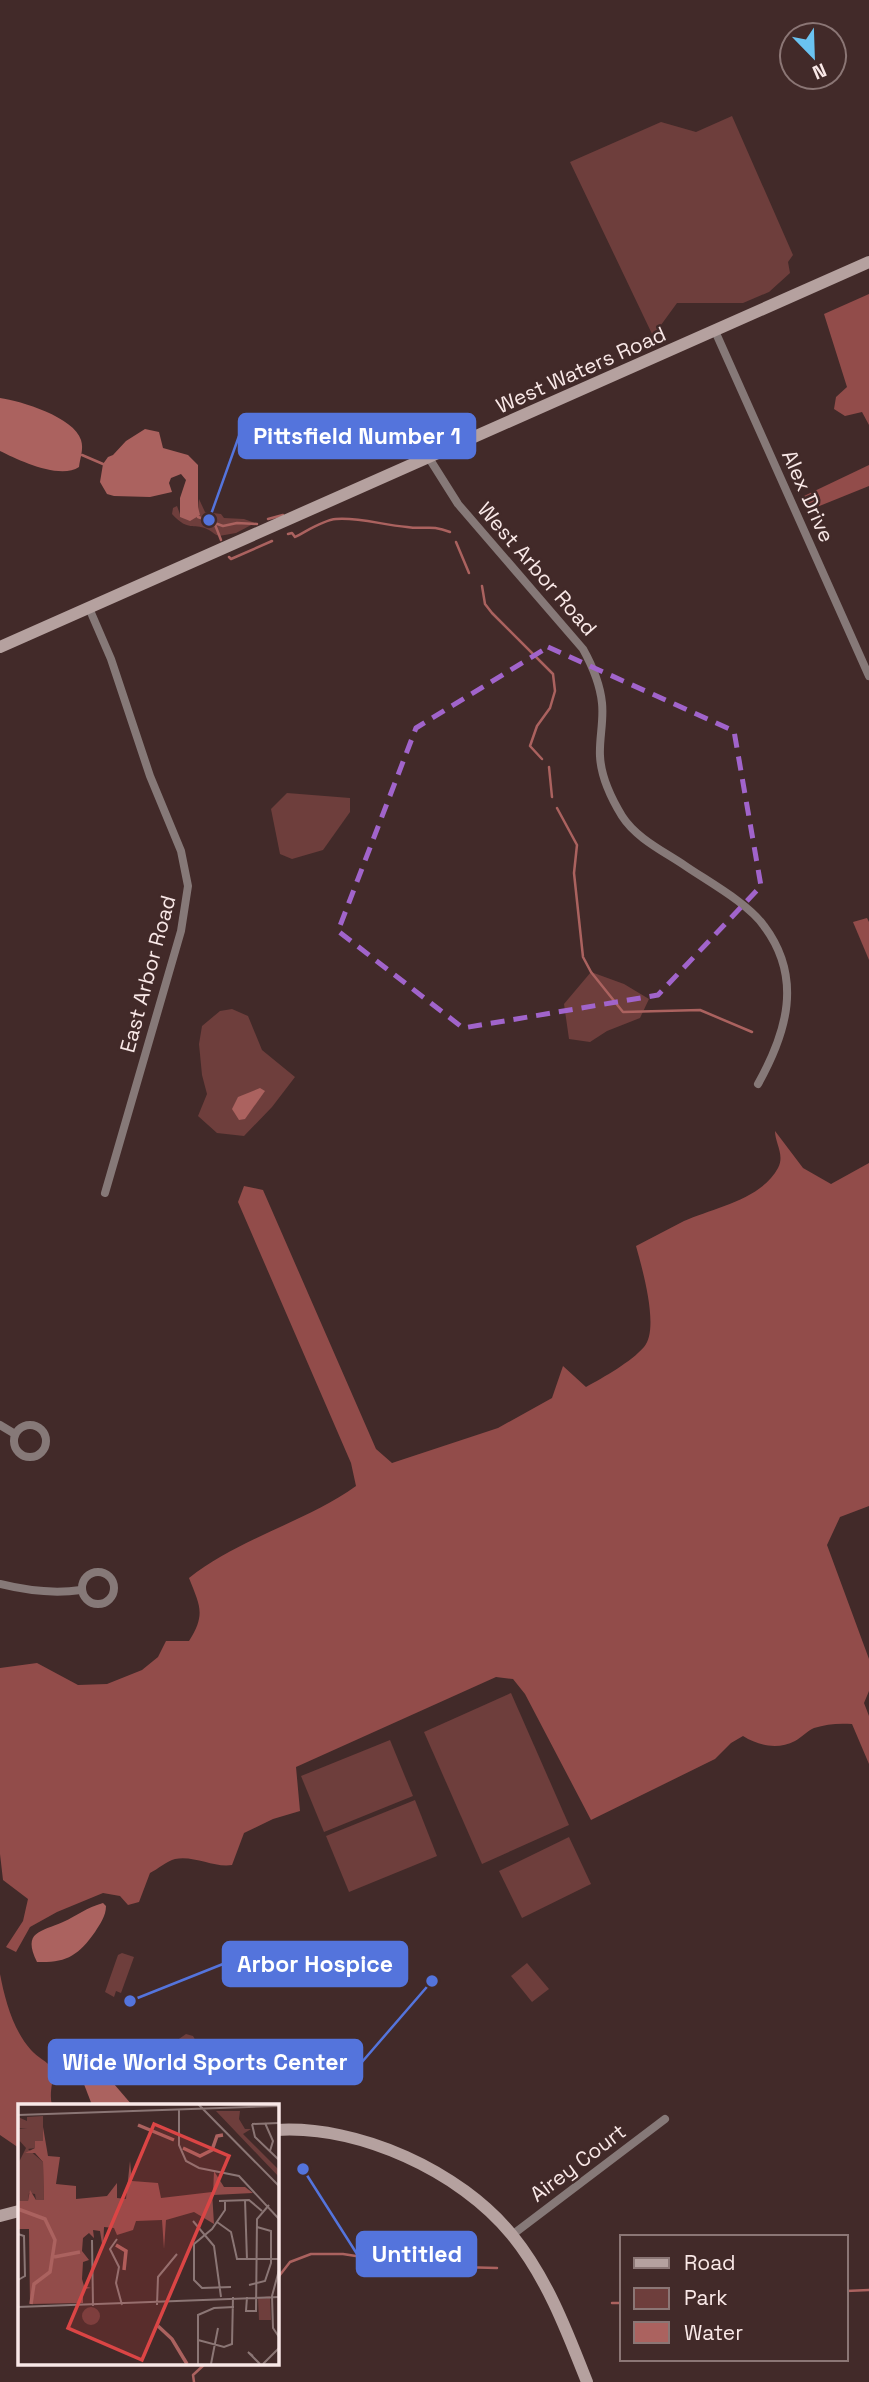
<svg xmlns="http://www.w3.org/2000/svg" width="869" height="2382" font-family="'Space Grotesk',sans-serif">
	<rect width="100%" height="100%" fill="#422a29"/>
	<g fill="#6e3e3c">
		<path d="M732,116L793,255L788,262L790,273L769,292L743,303H677L653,336L570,162L661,122L696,132Z"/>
		<path d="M199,499L205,512L221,514L224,518L244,519L255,523L236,533L219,536C215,535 213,532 209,530C195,522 189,533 172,514L173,508L177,506L181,517L198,507Z"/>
		<path d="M287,793L350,798V812L323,850L292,859L280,854L271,809Z"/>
		<path d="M591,972L624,984L649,999L640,1018L607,1031L590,1042L569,1039L564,1004Z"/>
		<path d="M232,1009L248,1016L262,1050L295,1077L272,1107L244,1136L217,1133L198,1116L207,1094L202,1075L199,1044L202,1026L220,1011Z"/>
		<path d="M511,1693L569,1825L482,1864L424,1732Z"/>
		<path d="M390,1740L413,1796L324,1832L301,1776Z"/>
		<path d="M415,1800L437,1856L349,1892L326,1836Z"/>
		<path d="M569,1837L591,1884L522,1918L499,1871Z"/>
		<path d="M122,1953L134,1957L121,1993L116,1991L114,1997L105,1992L118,1955Z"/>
		<path d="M527,1963L549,1989L532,2002L511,1976Z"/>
		<path d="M186,2034L193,2036L197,2043C198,2051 193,2055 186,2055L179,2050L175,2051L164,2047L166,2042L176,2041Z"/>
	</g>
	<g fill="#924c4a">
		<path d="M869,294V425L862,412L845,416L834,409L836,397L847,387L824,314Z"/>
		<path d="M869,465V486L812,509L804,496Z"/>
		<path d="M867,918L869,922V960L853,922Z"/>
		<path d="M775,1131L803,1168L831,1184L869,1163V1506L840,1517L827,1545L869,1659V1691L864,1703L869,1716V1764L852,1724C839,1723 826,1724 814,1728C807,1731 802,1737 795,1741C778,1750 759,1746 743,1736L731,1743L715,1759L591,1820L525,1694L513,1679L496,1677L296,1767L300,1811L273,1819L244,1833L232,1865C214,1868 194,1855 175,1859C167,1861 158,1869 150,1873L139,1902L128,1905L120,1896L103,1893L57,1912L30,1927L16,1952L6,1947L23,1921L28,1899L3,1880L0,1854V1668L37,1663L78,1685L107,1684L142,1670L158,1657L166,1641H189C206,1614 200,1606 189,1578C239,1538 304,1523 356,1486L351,1463L238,1202L244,1186L263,1190L376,1449L392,1463L498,1428L552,1398L563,1366L586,1387C604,1377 631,1362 644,1347C660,1329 642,1268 636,1246C652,1238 668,1229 684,1221C713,1208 761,1200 778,1168C785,1155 775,1143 775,1131Z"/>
		<path d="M0,1974C5,2000 13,2030 31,2050C37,2057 48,2062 52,2068C56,2075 48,2091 52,2105L19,2106V2148L0,2135Z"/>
	</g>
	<g fill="#ab625f">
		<path d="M0,398C21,401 74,417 81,440C84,449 80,458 79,467C60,480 18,460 0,451Z"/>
		<path d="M145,429L159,432L163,448L188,455L198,465V507L200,515L190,521L180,517V498L186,480L181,474L171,478L169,483L172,492L150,497L114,496L107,494L100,482L103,464L108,457L113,455L126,441Z"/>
		<path d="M260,1088L265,1091L245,1119L239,1120L232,1109L238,1097Z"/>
		<path d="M103,1903L106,1906C106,1916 100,1924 95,1932C78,1956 66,1963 37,1962C22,1931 41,1932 63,1922C78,1915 86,1908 103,1903Z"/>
		<path d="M84,2067L108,2077L132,2105H92L82,2079Z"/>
	</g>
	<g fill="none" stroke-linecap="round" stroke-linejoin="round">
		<g stroke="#ab625f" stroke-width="2.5">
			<path d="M82,455L103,464"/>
			<path d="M198,517L223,526L237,523L257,524"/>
			<path d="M268,519L283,515"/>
			<path d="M214,522L221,540"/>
			<path d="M288,534L292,533L295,537C307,531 323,520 336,519C359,517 382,525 407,527C426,530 430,524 450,532"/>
			<path d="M456,542L469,573"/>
			<path d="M229,557L231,559L272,541"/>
			<path d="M482,586L485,604L492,613L553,674L555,691L550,708L537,726L530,746L542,759"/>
			<path d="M549,767L552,797"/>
			<path d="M557,808L577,845L574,873L583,957L591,972L623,1012L700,1010L752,1032"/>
			<path d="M276,2280L290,2262L311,2254H343L420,2266L497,2268"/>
			<path d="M846,2291L869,2290"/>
			<path d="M612,2303H622"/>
			<path d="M194,2382L193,2375L206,2363"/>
		</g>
		<g stroke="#867978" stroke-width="8">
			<path d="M715,331L869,676"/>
			<path d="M429,458L458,504L583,649C593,667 600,683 602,703C604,721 599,739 600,756C601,778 611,798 622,816C636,838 663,851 684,865C707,881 748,903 764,926C803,978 787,1032 758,1084"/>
			<path d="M89,608L111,659L150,776L181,851L188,886L181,931L105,1193"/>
			<circle cx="30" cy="1441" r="16"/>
			<path d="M0,1425L15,1434"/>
			<circle cx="98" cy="1588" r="16"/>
			<path d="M0,1584C28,1591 53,1594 81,1590"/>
			<path d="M512,2235L665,2119"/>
		</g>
		<g stroke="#b5a19f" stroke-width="12">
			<path d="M0,647L869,262"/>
			<path d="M276,2130C359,2125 460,2171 512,2235C547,2278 567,2331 587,2382"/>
			<path d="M0,2216L19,2211"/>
		</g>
	</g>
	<path fill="none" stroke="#a164cb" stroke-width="5" stroke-dasharray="14 9" stroke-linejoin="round" d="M548,647L734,731L761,886L658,995L463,1028L338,931L416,728Z"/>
	<g text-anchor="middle" stroke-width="5" stroke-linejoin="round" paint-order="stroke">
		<g font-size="21" fill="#f9e8e7" stroke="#422a29">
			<text transform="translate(581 370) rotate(-24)" y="7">West Waters Road</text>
			<text transform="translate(808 496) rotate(66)" y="7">Alex Drive</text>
			<text transform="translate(537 569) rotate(49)" y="7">West Arbor Road</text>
			<text transform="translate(148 974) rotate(-75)" y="7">East Arbor Road</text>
			<text transform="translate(578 2163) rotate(-37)" y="7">Airey Court</text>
		</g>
	</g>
	<g transform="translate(18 2104)">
		<rect width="261" height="261" fill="#422a29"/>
		<path d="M198,7H222L221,15L227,25H233L225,30L261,66V73ZM25,12V37H17V44L10,45L25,58L26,96H18L17,90L11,89L10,97H0V60L8,44L0,35V25L9,24H0V13L9,17V13ZM252,192L253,216H241L240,194ZM64 212a9 9 0 1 1 18 0a9 9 0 1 1-18 0Z" fill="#6e3e3c"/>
		<path d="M25,23L30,52L42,53L38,80L58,82V95L89,92L99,79V94L108,95L112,57L114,77L140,79L143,94L194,88L196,120L176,108L148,116L146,145L144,116L118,117L115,126L99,131L96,124L86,123L85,146L82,127L75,126L76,134L71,129L65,134L64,147L71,156L65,158L64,175L66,182L73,184L65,185V199L12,200L11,125H0V97H10L12,86L18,96H26L25,58L17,49H7L17,44V37H25ZM196,67L206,83H227L235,89L195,91Z" fill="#924c4a"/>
		<path fill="none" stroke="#ab625f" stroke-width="3.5" d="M120,21L156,36M165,44L182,52L194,46L199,32L205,31M0,105L27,115L37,136L32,168L16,180L13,200M98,141L108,147L106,166M36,153L62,148M140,222L154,235L169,260"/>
		<path fill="none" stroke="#8b7675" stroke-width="2" d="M180,0L261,82M161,6V41L168,57L181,64L221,72L261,115M0,11L261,2M247,19L255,37L252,47M234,20L237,33L261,56M234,20L261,19M227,96L229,156M201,97L231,96L244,107M207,97V106L194,125L176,140V176L184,184L213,183M175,117L196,142L203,193M199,118L213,128L219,155H261M0,130L6,132L7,172L0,176M99,135L92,145L101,163L98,179L104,201M74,136L75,202M261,166L254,192L255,224L261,233M231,181L247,177L253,159V127L239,123M229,193L228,207H238L239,115L251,101M139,201L140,173L159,150M0,203L261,193M180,236L206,243L214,240L215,193M235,252L230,248L242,260M180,260V211L196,204L216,203M193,260L200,224M245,260L261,244"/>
		<path fill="#db4545" fill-opacity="0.15" stroke="#db4545" stroke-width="3.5" d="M136,20L211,52L124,256L50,224Z"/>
		<rect width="261" height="261" fill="none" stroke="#f9e8e7" stroke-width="3.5"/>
	</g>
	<path fill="none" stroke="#5474dc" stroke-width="2.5" d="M209 520L239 436M130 2001L223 1964M432 1981L362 2062M303 2169L357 2254"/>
	<g fill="#5474dc" stroke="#422a29" stroke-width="2.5">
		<circle cx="209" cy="520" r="7"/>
		<circle cx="130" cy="2001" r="7"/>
		<circle cx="432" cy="1981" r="7"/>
		<circle cx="303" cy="2169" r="7"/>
	</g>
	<g fill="#5474dc" stroke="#5474dc" stroke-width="2.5">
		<rect x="239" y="414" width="236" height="44" rx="7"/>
		<rect x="223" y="1942" width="184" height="44" rx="7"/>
		<rect x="49" y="2040" width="313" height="44" rx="7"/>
		<rect x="357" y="2232" width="119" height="44" rx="7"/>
	</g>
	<g font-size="23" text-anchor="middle" font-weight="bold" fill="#fff">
		<text x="357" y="444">Pittsfield Number 1</text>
		<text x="315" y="1972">Arbor Hospice</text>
		<text x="205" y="2070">Wide World Sports Center</text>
		<text x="417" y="2262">Untitled</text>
	</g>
	<rect x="620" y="2235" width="228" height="126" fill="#422a29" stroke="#8b7675" stroke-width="2"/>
	<rect x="634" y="2258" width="35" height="10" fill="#b5a19f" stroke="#8b7675" stroke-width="2"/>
	<text x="684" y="2270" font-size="21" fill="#f9e8e7">Road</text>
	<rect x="634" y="2288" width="35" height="21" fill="#6e3e3c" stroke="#8b7675" stroke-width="2"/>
	<text x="684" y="2305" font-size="21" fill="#f9e8e7">Park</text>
	<rect x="634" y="2322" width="35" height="21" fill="#ab625f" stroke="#8b7675" stroke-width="2"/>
	<text x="684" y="2340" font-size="21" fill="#f9e8e7">Water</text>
	<g transform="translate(813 56) rotate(157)"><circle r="33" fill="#422a29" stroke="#8b7675" stroke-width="2"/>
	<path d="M0-5L12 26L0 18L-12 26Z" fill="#6ac3f1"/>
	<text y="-10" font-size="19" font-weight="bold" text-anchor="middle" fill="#f9e8e7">N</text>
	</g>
</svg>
